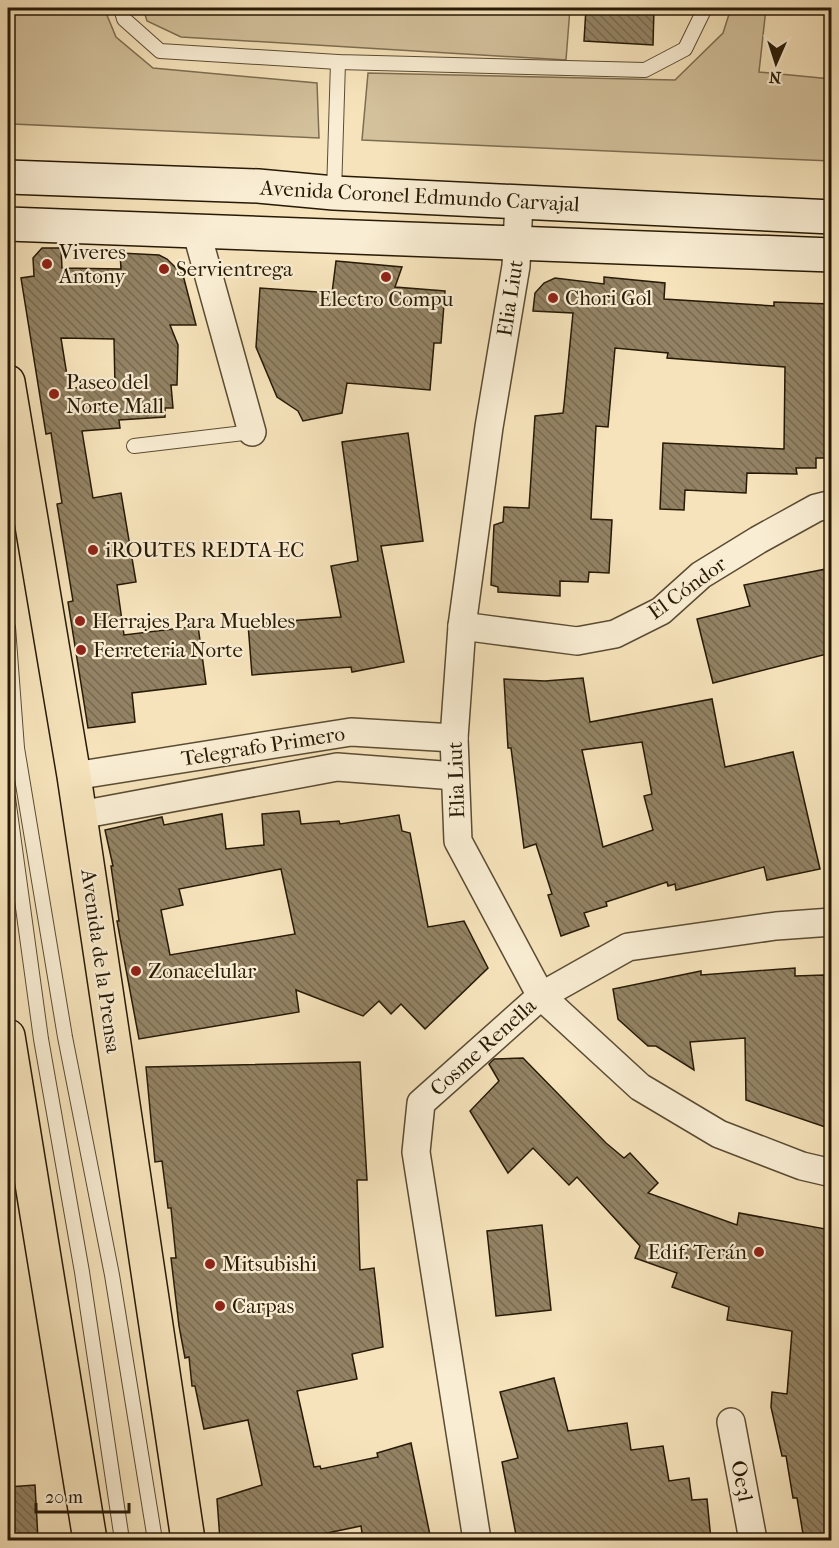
<svg xmlns="http://www.w3.org/2000/svg" width="839" height="1548" font-family="'IM FELL French Canon',serif">
	<defs>
		<pattern id="building-back-hatch" width="6" height="6" patternUnits="userSpaceOnUse" patternTransform="scale(1.5)"><rect width="6" height="6" fill="#938364"/><path d="M-1 5l2 2M0 0l6 6M5-1l2 2" fill="none" stroke="#786a50"/></pattern>
	</defs>
	<rect width="100%" height="100%" fill="#f6e3bb"/>
	<filter id="stains"><feTurbulence type="fractalNoise" baseFrequency=".00333" numOctaves="4"/><feColorMatrix values="0 0 0 0 .2 0 0 0 0 .09 0 0 0 0 .02 0 0 0 .5 -.17"/></filter>
	<radialGradient id="worn" r=".72"><stop offset=".6" stop-color="#630" stop-opacity="0"/><stop offset="1" stop-color="#630" stop-opacity=".3"/></radialGradient>
	<g fill="#d3c19c" stroke="#7d6e51" stroke-width="1.5">
		<path d="M8,8H104L116,37L153,68L317,83L319,138L13,124L8,83Z"/>
		<path d="M143,8H570L566,60L181,37L147,21Z"/>
		<path d="M731,8H766L759,72L831,79V161L362,140L368,73L675,80L723,33Z"/>
	</g>
	<g fill="url(#building-back-hatch)" stroke="#271a06" stroke-width="1.5" fill-rule="evenodd">
		<path d="M586,8H654L653,45L584,41Z"/>
		<path d="M42,248H61L62,268L121,269L120,253L159,255L167,259L183,275L196,325H170L178,345L177,385H171L173,408H165V417L119,420L120,428L82,431L93,498L121,493L136,582L117,585L124,635L198,626L206,684L132,693L135,722L88,728L68,602L73,601L57,504L62,503L51,433L46,434L21,278L34,276L33,258ZM61,338L114,339L115,387L69,388Z"/>
		<path d="M336,261L402,267L395,287L445,291L441,343H434L430,390L347,383L342,413L303,421L298,411L277,397L256,347L260,288L332,293Z"/>
		<path d="M604,277L665,283L664,299L774,306V302L831,304V458H816V468H796L797,474L747,473L746,493L685,490L684,510L660,509L663,443L784,449L785,367L667,358L668,353L615,348L608,427L596,426L591,519L612,520L609,573L589,572L588,582L560,581V596L498,592V587L491,585L494,525L503,522L504,507L529,508L535,416L563,413L564,405L573,313L533,311L535,293L544,283L555,278L604,284Z"/>
		<path d="M408,433L423,541L381,546L404,662L352,672L351,667L252,675L248,624L341,617L331,566L358,561L342,442Z"/>
		<path d="M831,568V653L713,683L697,619L750,606L744,585Z"/>
		<path d="M583,678L590,722L712,699L725,767L793,752L820,869L767,880L764,867L676,890L675,884L668,886L667,882L606,902L607,906L584,913L589,926L561,936L548,895L552,894L536,844L524,848L511,748H508L504,679L545,681ZM642,742L652,794L644,796L653,830L603,847L582,750Z"/>
		<path d="M299,811L301,824L339,821L340,824L399,815L402,831L410,833L428,927L464,921L488,968L425,1029L401,1004L391,1014L379,1001L363,1016L296,990L299,1012L139,1039L117,921H119L111,866H113L105,830L162,817L164,825L222,814L226,849L264,845L262,814ZM281,869L295,934L170,955L161,910L183,905L179,889Z"/>
		<path d="M795,968V976L824,975L828,1057H831V1129L746,1100L745,1038L690,1042L694,1070L656,1046H648L618,1019L613,989L701,971V975Z"/>
		<path d="M523,1058L606,1143L624,1158L630,1153L658,1183L648,1193L737,1225L739,1213L831,1230V1540H804L797,1498H793L786,1456H782L771,1407L772,1392L787,1394L792,1331L727,1320L729,1307L672,1287L677,1273L635,1258L640,1246L577,1177L569,1185L533,1148L508,1173L470,1111L499,1081L489,1064L494,1059Z"/>
		<path d="M360,1062L367,1180H357L360,1270L374,1268L383,1347L352,1354L357,1379L297,1391L314,1467L320,1466L321,1469L378,1457L377,1453L411,1443L431,1540H363L361,1526L294,1540H220L217,1499L262,1485L248,1420L204,1429L195,1386H192L189,1357L185,1358L179,1326L171,1258H176L171,1208H168L162,1161L155,1162L146,1067Z"/>
		<path d="M542,1225L551,1310L496,1316L487,1231Z"/>
		<path d="M554,1378L568,1431L627,1423L631,1450L663,1446L669,1481L689,1478L692,1500L707,1499L711,1540H601L600,1534L560,1540H517L502,1462L518,1458L500,1392Z"/>
		<path d="M35,1485L38,1539L12,1540L10,1517H8V1487Z"/>
	</g>
	<g fill="none" stroke-linecap="round" stroke-linejoin="round">
		<g stroke="#5b4c33" stroke-width="16">
			<g id="lane">
				<path d="M121,8L124,19L160,51L338,62L645,70L685,49L705,8"/>
				<path d="M334,193L338,62"/>
				<path d="M134,446L252,432"/>
				<path d="M8,627L17,748L65,1037L112,1275L155,1540"/>
				<path d="M8,798L41,1039L82,1272L122,1540"/>
			</g>
		</g>
		<g stroke="#5b4c33" stroke-width="30">
			<g id="street">
				<path d="M519,202L516,266L489,427L462,626L454,738L458,841L541,996L640,1087L719,1134L802,1166L832,1173"/>
				<path d="M196,230L252,432"/>
				<path d="M462,626L577,641L615,634L661,611L701,575L758,540L816,508L832,504"/>
				<path d="M74,776L351,732L454,738"/>
				<path d="M80,815L337,767L455,776"/>
				<path d="M731,1422L753,1540"/>
				<path d="M477,1540L416,1152L421,1103L541,996L628,947L776,926L832,922"/>
			</g>
		</g>
		<g stroke="#271a06" stroke-width="36">
			<g id="secondary">
				<path d="M8,177L258,186L334,193L832,217"/>
				<path d="M8,224L832,255"/>
			</g>
		</g>
		<g stroke="#271a06" stroke-width="36">
			<g id="primary">
				<path d="M8,382L74,776L188,1540"/>
				<path d="M8,1036L90,1540"/>
			</g>
		</g>
		<use href="#lane" stroke="#f9edd3" stroke-width="14"/>
		<use href="#street" stroke="#f9edd3" stroke-width="27"/>
		<use href="#secondary" stroke="#f9edd3" stroke-width="33"/>
		<use href="#primary" stroke="#f6e3bb" stroke-width="33"/>
	</g>
	<g fill="#8f2418" stroke="#f9edd3" stroke-width="2">
		<circle cx="47" cy="264" r="6"/>
		<circle cx="164" cy="269" r="6"/>
		<circle cx="386" cy="277" r="6"/>
		<circle cx="553" cy="298" r="6"/>
		<circle cx="54" cy="394" r="6"/>
		<circle cx="93" cy="550" r="6"/>
		<circle cx="80" cy="621" r="6"/>
		<circle cx="81" cy="650" r="6"/>
		<circle cx="136" cy="971" r="6"/>
		<circle cx="759" cy="1252" r="6"/>
		<circle cx="210" cy="1264" r="6"/>
		<circle cx="220" cy="1306" r="6"/>
	</g>
	<g text-anchor="middle" stroke-width="4.5" stroke-linejoin="round" paint-order="stroke">
		<g font-size="21" fill="#271a06" stroke="#f9edd3">
			<text transform="translate(420 196) rotate(3)" y="7">Avenida Coronel Edmundo Carvajal</text>
			<text transform="translate(510 298) rotate(-81)" y="7">Elia Liut</text>
			<text transform="translate(687 588) rotate(-36)" y="7">El Cóndor</text>
			<text transform="translate(263 746) rotate(-9)" y="7">Telegrafo Primero</text>
			<text transform="translate(456 780) rotate(-92)" y="7">Elia Liut</text>
			<text transform="translate(101 961) rotate(82)" y="7">Avenida de la Prensa</text>
			<text transform="translate(483 1047) rotate(-42)" y="7">Cosme Renella</text>
			<text transform="translate(742 1481) rotate(79)" y="7">Oe3l</text>
		</g>
		<g font-size="21" fill="#271a06" stroke="#f9edd3" text-anchor="start">
			<text x="59" y="259">Viveres<tspan x="59" dy="24">Antony</tspan></text>
			<text x="176" y="276">Servientrega</text>
			<text x="565" y="305">Chori Gol</text>
			<text x="386" y="306" text-anchor="middle">Electro Compu</text>
			<text x="66" y="389">Paseo del<tspan x="66" dy="24">Norte Mall</tspan></text>
			<text x="105" y="557">iROUTES REDTA-EC</text>
			<text x="92" y="628">Herrajes Para Muebles</text>
			<text x="93" y="657">Ferreteria Norte</text>
			<text x="148" y="978">Zonacelular</text>
			<text x="747" y="1259" text-anchor="end">Edif. Terán</text>
			<text x="222" y="1271">Mitsubishi</text>
			<text x="232" y="1313">Carpas</text>
		</g>
	</g>
	<rect width="839" height="1548" fill="none" stroke="#f6e3bb" stroke-width="30"/>
	<rect x="9" y="9" width="821" height="1530" fill="none" stroke="#271a06" stroke-width="3"/>
	<rect x="15" y="15" width="809" height="1518" fill="none" stroke="#271a06" stroke-width="1.5"/>
	<g transform="translate(776 63) rotate(183)" stroke="#f9edd3" stroke-width="4.5" paint-order="stroke">
	<path d="M0-4.5L10 22L0 15L-10 22Z" fill="#271a06"/>
	<text y="-9" font-size="16" font-weight="bold" text-anchor="middle" fill="#271a06">N</text>
	</g>
	<path d="M36 1503v9h93v-9" fill="none" stroke="#271a06" stroke-width="3"/>
	<text x="45" y="1503" font-size="18" fill="#271a06" stroke="#f9edd3" stroke-width="4.5" paint-order="stroke">20 m</text>
	<rect width="100%" height="100%" filter="url(#stains)"/>
	<rect width="100%" height="100%" fill="url(#worn)"/>
</svg>
